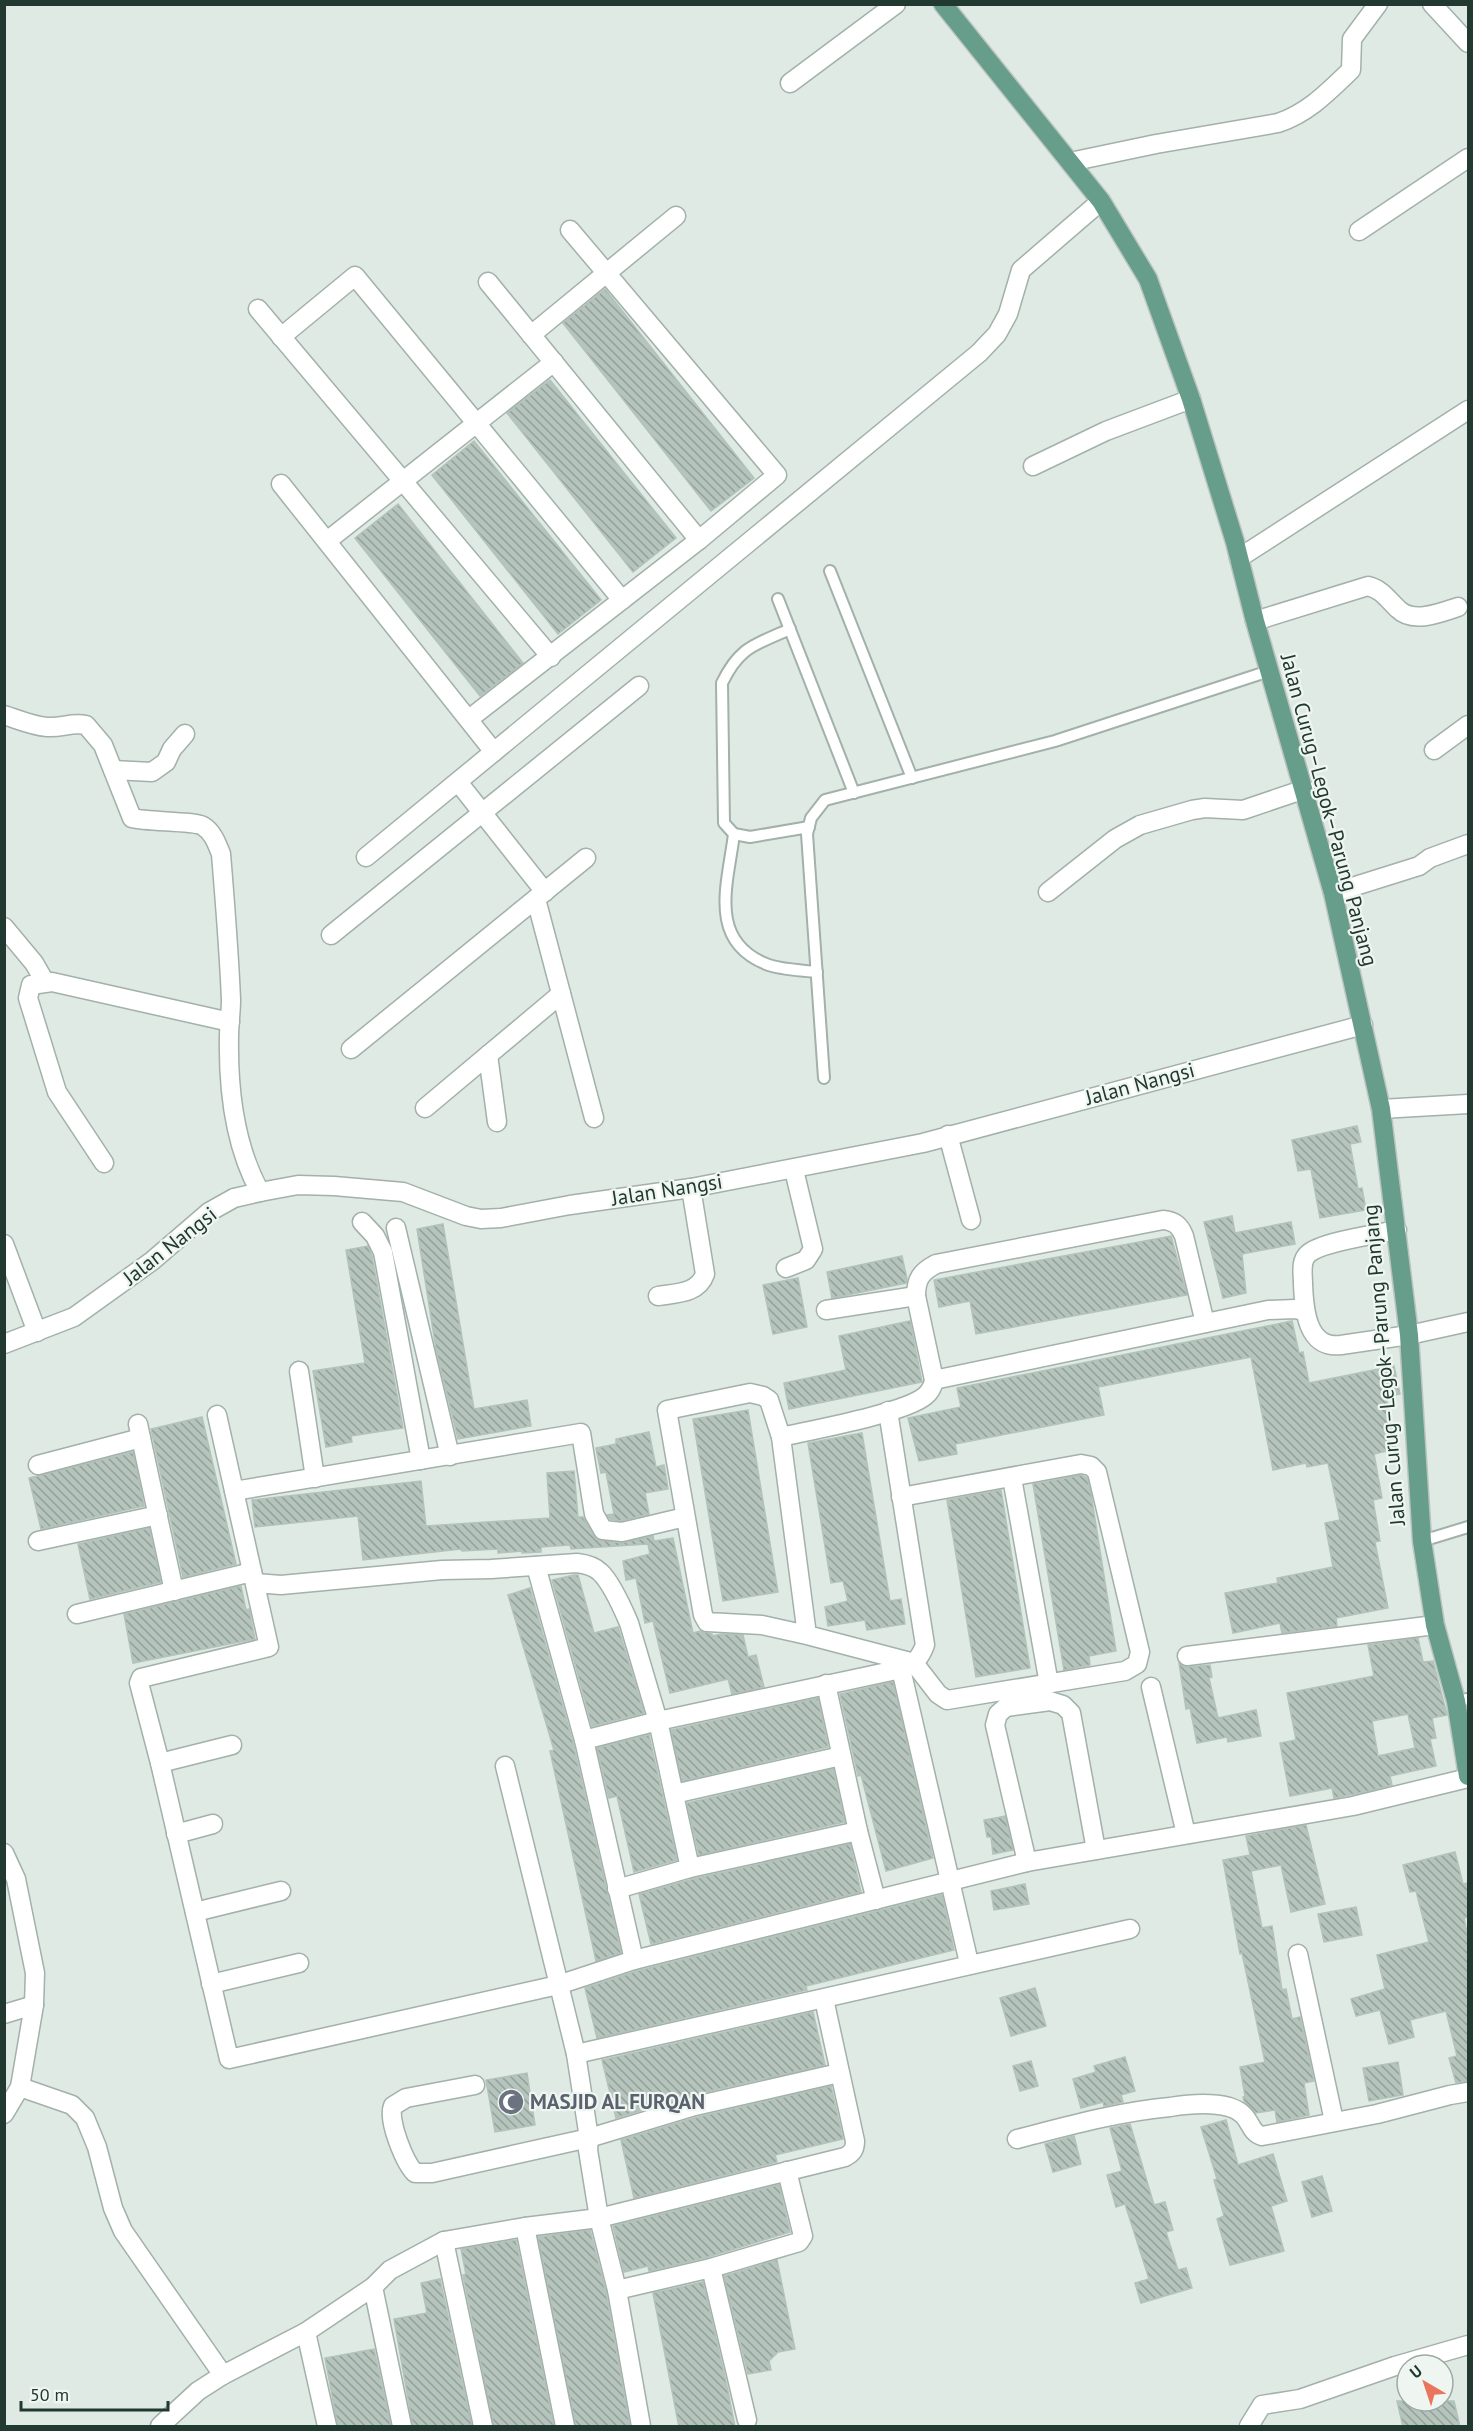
<svg xmlns="http://www.w3.org/2000/svg" width="1473" height="2431" font-family="'PT Sans',sans-serif">
	<defs>
		<pattern id="building-back-hatch" width="6" height="6" patternUnits="userSpaceOnUse" patternTransform="scale(1.5)"><rect width="6" height="6" fill="#b5c4bd"/><path d="M-1 5l2 2M0 0l6 6M5-1l2 2" fill="none" stroke="#93a09a"/></pattern>
	</defs>
	<rect width="100%" height="100%" fill="#dfeae4"/>
	<g fill="url(#building-back-hatch)" stroke="#b2c3bb" stroke-width="1.5" fill-rule="evenodd">
		<path d="M605,289L754,478L711,511L563,323Z"/>
		<path d="M550,380L676,538L633,572L507,413Z"/>
		<path d="M474,441L601,600L558,634L432,475Z"/>
		<path d="M398,504L523,663L480,696L355,538Z"/>
		<path d="M1357,1126L1361,1142L1350,1144L1358,1189L1362,1188L1366,1210L1320,1218L1311,1169L1298,1171L1292,1140Z"/>
		<path d="M1232,1216L1235,1233L1291,1222L1295,1244L1242,1254L1246,1293L1223,1298L1204,1222Z"/>
		<path d="M443,1224L474,1409L527,1400L531,1426L458,1439L436,1349L417,1229Z"/>
		<path d="M1171,1236L1187,1295L976,1334L970,1301L939,1307L934,1280Z"/>
		<path d="M368,1246L372,1256L403,1428L351,1436L352,1442L326,1447L313,1371L365,1363L346,1250Z"/>
		<path d="M902,1256L907,1279L906,1283L832,1298L827,1272Z"/>
		<path d="M798,1278L807,1327L773,1334L763,1285Z"/>
		<path d="M910,1321L922,1382L789,1409L784,1383L846,1370L839,1336Z"/>
		<path d="M1292,1321L1299,1353L1303,1352L1309,1383L1394,1366L1400,1394L1386,1397L1396,1449L1374,1454L1382,1498L1373,1500L1380,1541L1375,1542L1388,1608L1336,1618L1337,1626L1282,1633L1280,1623L1233,1633L1225,1593L1278,1583L1277,1578L1333,1567L1325,1523L1340,1520L1328,1463L1307,1467L1306,1463L1273,1470L1251,1357L1098,1387L1104,1415L955,1444L957,1454L919,1461L908,1418L961,1407L957,1388Z"/>
		<path d="M748,1410L778,1592L723,1601L693,1419Z"/>
		<path d="M202,1417L236,1564L183,1577L151,1429Z"/>
		<path d="M649,1432L656,1467L664,1465L668,1489L645,1493L649,1514L621,1521L610,1519L607,1515L614,1514L606,1472L601,1473L596,1448L616,1444V1439Z"/>
		<path d="M862,1433L890,1601L901,1599L905,1624L867,1630L865,1620L828,1626L825,1607L848,1601L843,1581L831,1583L808,1443Z"/>
		<path d="M133,1452L144,1506L41,1529L29,1478Z"/>
		<path d="M574,1471L578,1517H583L596,1539L621,1543L653,1536L654,1541L673,1538L693,1633L700,1631L712,1634V1636L722,1634L743,1635L748,1657L756,1655L764,1687L732,1694L728,1679L670,1693L653,1621L645,1623L636,1578L626,1580L623,1561L650,1554L648,1544L571,1549L570,1545L541,1547V1552L522,1553V1551L498,1553V1549L462,1551L461,1549L363,1560L358,1516L255,1527L252,1500L421,1481L426,1526L550,1518L547,1473Z"/>
		<path d="M1081,1475L1087,1478L1091,1494L1116,1651L1089,1656L1090,1665L1064,1670L1033,1484Z"/>
		<path d="M1001,1490L1030,1668L976,1677L947,1500Z"/>
		<path d="M149,1528L161,1582L90,1599L78,1544Z"/>
		<path d="M574,1575H578L594,1633L618,1627L644,1713L592,1726L552,1580Z"/>
		<path d="M241,1586L246,1610L249,1609L255,1639L133,1663L124,1614Z"/>
		<path d="M530,1588L573,1743L621,1953L596,1961L550,1751L554,1750L508,1595Z"/>
		<path d="M1418,1638L1423,1662L1433,1661L1447,1715L1432,1718L1436,1738L1430,1739L1436,1766L1390,1776L1392,1785L1369,1791L1334,1798L1332,1788L1290,1796L1280,1743L1296,1740L1287,1693L1374,1676L1368,1645ZM1408,1714L1415,1748L1378,1756L1372,1721Z"/>
		<path d="M1179,1663L1188,1667L1210,1665L1212,1677L1209,1678L1218,1718L1256,1710L1261,1736L1228,1742L1227,1737L1197,1743L1190,1708L1186,1709Z"/>
		<path d="M893,1682L933,1858L886,1871L861,1775L858,1776L840,1694Z"/>
		<path d="M818,1698L828,1747L682,1781L671,1730Z"/>
		<path d="M649,1735L677,1860L634,1872L617,1796L609,1798L597,1748Z"/>
		<path d="M833,1769L845,1822L699,1855L687,1803Z"/>
		<path d="M1005,1816L1013,1850L993,1854L991,1837H987L984,1820Z"/>
		<path d="M1306,1825L1325,1904L1291,1912L1281,1865L1251,1871L1262,1928L1272,1926L1282,1990L1286,1989L1292,2019L1300,2017L1314,2081L1304,2083L1309,2115L1277,2122L1275,2110L1256,2113L1244,2101L1243,2097L1245,2096L1240,2067L1265,2062L1242,1953L1240,1954L1223,1860L1250,1855L1246,1836Z"/>
		<path d="M850,1844L861,1892L651,1944L639,1894L693,1879Z"/>
		<path d="M1455,1852L1463,1884L1468,1883V1917L1464,1918L1468,1937V2081L1456,2083L1449,2058L1457,2056L1446,2011L1410,2020L1414,2037L1389,2044L1380,2010L1356,2016L1351,1999L1385,1989L1377,1955L1429,1942L1416,1891L1410,1892L1403,1865Z"/>
		<path d="M1025,1884L1029,1904L994,1910L991,1891Z"/>
		<path d="M942,1895L954,1950L806,1986L807,1990L597,2038L585,1988L637,1971Z"/>
		<path d="M1356,1907L1362,1935L1324,1942L1318,1914Z"/>
		<path d="M1035,1988L1046,2026L1011,2036L1000,1998Z"/>
		<path d="M813,2012L825,2065L692,2095L616,2118L602,2060Z"/>
		<path d="M1125,2057L1135,2091L1121,2095L1123,2102L1104,2106L1103,2102L1081,2108L1073,2079L1096,2072L1094,2066Z"/>
		<path d="M1031,2061L1038,2086L1020,2091L1013,2066Z"/>
		<path d="M1398,2062L1403,2095L1369,2101L1363,2068Z"/>
		<path d="M527,2073L535,2125L495,2132L486,2080Z"/>
		<path d="M831,2086L843,2139L775,2155L777,2162L634,2198L621,2140L698,2117Z"/>
		<path d="M1226,2120L1238,2165L1273,2154L1287,2201L1271,2206L1284,2251L1230,2265L1217,2219L1224,2216L1214,2180L1217,2179L1201,2127Z"/>
		<path d="M1130,2124L1154,2205L1165,2202L1173,2230L1166,2232L1178,2270L1186,2268L1192,2288L1141,2303L1135,2283L1149,2279L1125,2204L1116,2207L1107,2175L1122,2171L1110,2128Z"/>
		<path d="M1074,2136L1081,2164L1053,2172L1045,2144Z"/>
		<path d="M1322,2176L1332,2211L1312,2217L1302,2182Z"/>
		<path d="M779,2185L790,2232L708,2257L649,2271L648,2266L624,2272L613,2226Z"/>
		<path d="M590,2230L606,2292L630,2427H576L538,2237Z"/>
		<path d="M516,2240L554,2427H494L463,2275L466,2274L461,2249Z"/>
		<path d="M777,2260L795,2349L778,2352L769,2361L771,2370L748,2374L724,2276Z"/>
		<path d="M440,2279L472,2427H413L394,2319L427,2313L421,2283Z"/>
		<path d="M703,2282L727,2386L735,2427H679L653,2293Z"/>
		<path d="M374,2349L391,2427H338L325,2358Z"/>
		<path d="M1397,2401H1454L1460,2427H1403Z"/>
	</g>
	<g fill="none" stroke-linecap="round" stroke-linejoin="round">
		<g stroke="#a2b1aa" stroke-width="14">
			<g id="service">
				<path d="M830,571L912,778"/>
				<path d="M778,599L854,793"/>
				<path d="M790,629C755,645 740,646 722,683L724,823L734,834L750,837L809,827"/>
				<path d="M734,834C728,883 707,940 766,964C781,970 801,970 817,972"/>
				<path d="M824,1078L807,834L811,818L825,800L1055,741L1269,671"/>
				<path d="M1422,1541L1468,1527"/>
				<path d="M1456,1701L1468,1699"/>
			</g>
		</g>
		<g stroke="#a2b1aa" stroke-width="21">
			<g id="minor">
				<path d="M1432,4L1468,43"/>
				<path d="M790,83L896,4"/>
				<path d="M1070,162L1156,144L1278,123C1308,113 1328,92 1351,70L1352,39L1378,4"/>
				<path d="M1359,231L1468,158"/>
				<path d="M488,282L699,540"/>
				<path d="M258,309L551,657"/>
				<path d="M531,335L676,216"/>
				<path d="M281,337L355,276L622,600"/>
				<path d="M1033,466L1106,431L1191,399"/>
				<path d="M281,484L494,752"/>
				<path d="M327,541L554,362"/>
				<path d="M1239,558L1468,410"/>
				<path d="M1255,621L1368,586C1383,590 1387,599 1398,609C1413,624 1440,613 1458,607"/>
				<path d="M4,715C19,720 33,726 47,727C63,728 71,722 86,725L103,745L132,818C148,822 194,821 203,826C213,832 217,844 221,854C225,902 229,951 231,1000C231,1012 229,1024 229,1037C228,1090 234,1145 260,1192"/>
				<path d="M469,719L699,540L777,475L570,230"/>
				<path d="M1434,750L1468,725"/>
				<path d="M113,770L152,772L166,762L172,749L185,734"/>
				<path d="M458,782L545,892"/>
				<path d="M366,857L979,353L997,334L1008,314L1021,270L1101,201"/>
				<path d="M1048,892L1115,839L1140,825L1192,810L1205,808L1243,810L1305,789"/>
				<path d="M1333,893L1419,866L1430,858L1468,844"/>
				<path d="M536,899L594,1118"/>
				<path d="M4,927L34,963L45,982"/>
				<path d="M331,935L639,686"/>
				<path d="M351,1049L586,858"/>
				<path d="M488,1055L497,1122"/>
				<path d="M425,1108L561,994"/>
				<path d="M1381,1109L1468,1104"/>
				<path d="M948,1135L971,1220"/>
				<path d="M104,1163L57,1092L28,998L31,985L52,982L230,1022"/>
				<path d="M362,1222L375,1236L383,1252L421,1460"/>
				<path d="M396,1228L450,1456"/>
				<path d="M1397,1230C1378,1234 1320,1242 1308,1254C1300,1261 1303,1274 1303,1284C1304,1310 1307,1349 1341,1345L1409,1335L1468,1322"/>
				<path d="M4,1244L37,1332"/>
				<path d="M786,1268L806,1260L813,1249L794,1170"/>
				<path d="M658,1296C676,1293 698,1294 705,1274L691,1188"/>
				<path d="M826,1310L916,1296"/>
				<path d="M4,1344L74,1317L152,1261L209,1212L234,1198L260,1192L298,1185L334,1186L403,1192L466,1216L481,1219L501,1218L570,1205L691,1188L923,1143L1363,1025"/>
				<path d="M299,1371L315,1478"/>
				<path d="M934,1380L1268,1310L1295,1309L1304,1311"/>
				<path d="M217,1415L269,1647L141,1678L139,1683L160,1763L229,2059L558,1985L634,1960L1027,1862L1353,1806L1468,1778"/>
				<path d="M138,1424L174,1591"/>
				<path d="M781,1437C812,1430 905,1413 925,1396C930,1392 933,1386 934,1380L916,1296C916,1279 921,1272 936,1264L1163,1220C1175,1221 1180,1226 1184,1236L1205,1323"/>
				<path d="M38,1465L141,1438"/>
				<path d="M1012,1478L1049,1684"/>
				<path d="M234,1491L581,1433L594,1514L603,1530L622,1532L685,1517"/>
				<path d="M38,1541L158,1515"/>
				<path d="M536,1566L584,1740L634,1960"/>
				<path d="M255,1583L281,1585L442,1570L491,1569L577,1563C585,1564 594,1566 600,1572C611,1582 623,1609 629,1623L658,1721L690,1868"/>
				<path d="M77,1614L252,1572"/>
				<path d="M807,1635L781,1437L769,1400L763,1396L750,1393L667,1410L703,1615L707,1622L762,1625L807,1635L914,1663L938,1694L947,1700L1125,1671L1137,1664L1140,1652L1097,1472L1091,1466L1081,1464L901,1497"/>
				<path d="M1187,1656L1435,1625"/>
				<path d="M901,1669L969,1963"/>
				<path d="M826,1684L858,1831L876,1900"/>
				<path d="M1151,1687L1186,1834"/>
				<path d="M584,1740L658,1721L901,1669C914,1665 920,1658 925,1645L888,1411"/>
				<path d="M160,1763L232,1745"/>
				<path d="M505,1766L576,2054L589,2138L588,2150L599,2218L617,2290L641,2426"/>
				<path d="M674,1794L841,1756"/>
				<path d="M176,1834L213,1824"/>
				<path d="M4,1853L16,1879L35,1973L34,2005L20,2087L4,2114"/>
				<path d="M1027,1862L995,1725L998,1714L1006,1707L1050,1701L1063,1705L1071,1713L1096,1850"/>
				<path d="M617,1889L690,1868L858,1831"/>
				<path d="M195,1912L281,1891"/>
				<path d="M1298,1954L1334,2121"/>
				<path d="M211,1984L299,1963"/>
				<path d="M4,2014L34,2005"/>
				<path d="M576,2054L1130,1929"/>
				<path d="M475,2085L406,2098L393,2106C387,2120 405,2163 415,2173H432L589,2138L695,2106L839,2073"/>
				<path d="M20,2087L72,2105L85,2118L97,2147L113,2208L123,2231L223,2375"/>
				<path d="M1017,2139C1068,2126 1117,2112 1170,2107C1189,2104 1210,2102 1229,2107C1253,2114 1247,2132 1262,2136L1377,2114L1450,2095L1468,2092"/>
				<path d="M525,2227L565,2426"/>
				<path d="M711,2268L747,2420"/>
				<path d="M373,2287L402,2426"/>
				<path d="M617,2290L711,2268L799,2242L803,2236L787,2171"/>
				<path d="M306,2332L327,2426"/>
				<path d="M160,2426L198,2391L223,2375L306,2332L373,2287L390,2270L444,2241"/>
				<path d="M483,2426L444,2241L525,2227L599,2218L845,2157C852,2153 855,2150 855,2141L824,1999"/>
				<path d="M1249,2426L1262,2405L1300,2399L1395,2366L1468,2345"/>
			</g>
		</g>
		<g stroke="#bcc4c1" stroke-width="21">
			<path id="primary" d="M943,4L1101,201L1148,279L1191,399L1235,542L1255,621L1333,893L1381,1109L1409,1335L1422,1541L1435,1625L1456,1701L1468,1776"/>
		</g>
		<use href="#service" stroke="#fff" stroke-width="10"/>
		<use href="#minor" stroke="#fff" stroke-width="18"/>
		<use href="#primary" stroke="#669d8b" stroke-width="18"/>
	</g>
	<defs>
		<g id="mosque-disc" transform="scale(1.35)"><circle r="9.5" fill="#6b7280" stroke="#eff6f2"/><path d="M3.5-4.9A6 6 0 1 0 3.5 4.9A5 5 0 1 1 3.5-4.9Z" fill="#fff"/></g>
	</defs>
	<g fill-rule="evenodd">
		<use href="#mosque-disc" x="511" y="2102"/>
	</g>
	<g text-anchor="middle" stroke-width="4.5" stroke-linejoin="round" paint-order="stroke">
		<g font-size="21" fill="#213930" stroke="#eff6f2">
			<text transform="translate(1329 810) rotate(75)" y="7">Jalan Curug–Legok–Parung Panjang</text>
			<text transform="translate(1140 1084) rotate(-15)" y="7">Jalan Nangsi</text>
			<text transform="translate(667 1190) rotate(-9)" y="7">Jalan Nangsi</text>
			<text transform="translate(170 1246) rotate(-38)" y="7">Jalan Nangsi</text>
			<text transform="translate(1384 1365) rotate(-95)" y="7">Jalan Curug–Legok–Parung Panjang</text>
		</g>
		<g font-size="21" font-weight="bold" fill="#5b616d" stroke="#eff6f2" text-anchor="start">
			<text x="530" y="2109">MASJID AL FURQAN</text>
		</g>
	</g>
	<rect width="1473" height="2431" fill="none" stroke="#213930" stroke-width="12"/>
	<g transform="translate(1425 2383) rotate(321)"><circle r="28" fill="#eff6f2" stroke="#9daaa4" stroke-width="1.5"/>
	<path d="M0-4.5L10 22L0 15L-10 22Z" fill="#ea755d"/>
	<text y="-9" font-size="16" font-weight="bold" text-anchor="middle" fill="#213930">U</text>
	</g>
	<path d="M21 2401v9h147v-9" fill="none" stroke="#213930" stroke-width="3"/>
	<text x="30" y="2401" font-size="18" fill="#213930" stroke="#eff6f2" stroke-width="4.5" paint-order="stroke">50 m</text>
</svg>
